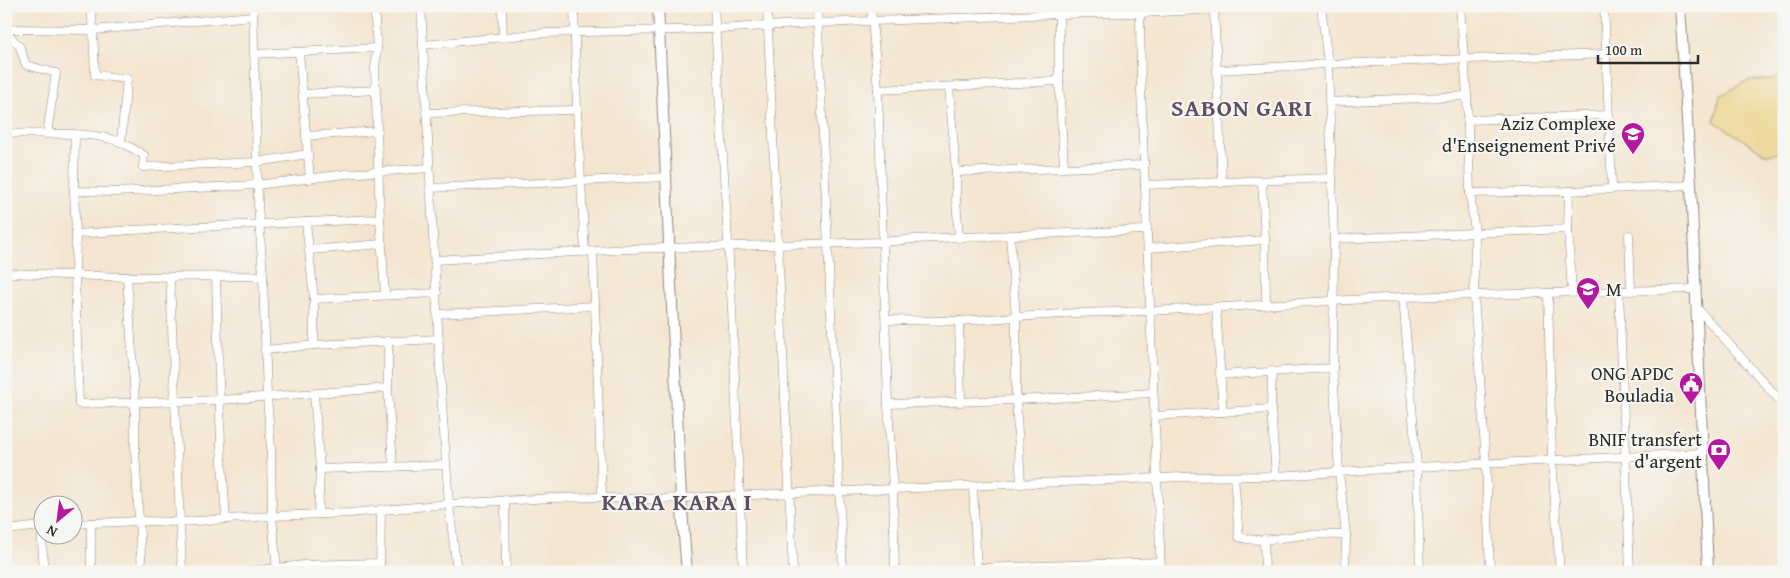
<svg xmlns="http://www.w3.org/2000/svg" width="1790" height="578" font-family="'Gentium Book Plus',serif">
	<rect width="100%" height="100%" fill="#f6f6f2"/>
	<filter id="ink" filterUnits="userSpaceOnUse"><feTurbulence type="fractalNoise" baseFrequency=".02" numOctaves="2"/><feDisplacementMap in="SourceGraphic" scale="10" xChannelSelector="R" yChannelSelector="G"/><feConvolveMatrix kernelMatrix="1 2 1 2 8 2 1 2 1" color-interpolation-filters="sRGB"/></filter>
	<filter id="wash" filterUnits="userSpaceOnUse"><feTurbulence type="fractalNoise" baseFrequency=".0096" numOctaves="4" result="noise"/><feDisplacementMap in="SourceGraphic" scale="20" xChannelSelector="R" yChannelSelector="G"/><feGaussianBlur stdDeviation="1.12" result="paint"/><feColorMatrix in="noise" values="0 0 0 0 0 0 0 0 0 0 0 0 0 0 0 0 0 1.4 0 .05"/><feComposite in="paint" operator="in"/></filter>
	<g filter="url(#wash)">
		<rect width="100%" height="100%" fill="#f4e5d0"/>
		<path fill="#eeda9e" stroke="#8c8264" d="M1784,73V152L1767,155L1714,121L1720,96L1747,81L1771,79Z"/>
	</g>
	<g filter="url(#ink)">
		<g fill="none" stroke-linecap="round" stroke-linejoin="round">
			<g stroke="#90887e" stroke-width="9">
				<g id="minor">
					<path d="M91,6L93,30L253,16"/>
					<path d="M253,6L258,204L263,276L267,396L271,449L272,516L277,572"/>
					<path d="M374,6L377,48L375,69L380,219L385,295"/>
					<path d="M421,6L442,405L449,504L457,572"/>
					<path d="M502,6L503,38"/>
					<path d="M574,6L577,110L585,252"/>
					<path d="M714,6L732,309L743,572"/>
					<path d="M767,6L793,572"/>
					<path d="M817,6L843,572"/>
					<path d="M871,6L878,90L888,404L893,488L895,572"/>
					<path d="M1321,6L1328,64L1334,239L1333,368L1339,472L1346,535L1345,572"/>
					<path d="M1460,6L1467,96L1470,193L1475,233L1474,296L1486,463L1490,572"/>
					<path d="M1604,6L1612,188"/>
					<path d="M1214,9L1222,183"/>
					<path d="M1140,13L1141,90L1161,572"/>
					<path d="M1059,14V81L1064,167"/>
					<path d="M6,29L93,30L95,75L127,79L121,142"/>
					<path d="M6,32L20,47L26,65L56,73L47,134"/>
					<path d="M423,45L544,33L715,29L818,23L1091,13H1140L1275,6"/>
					<path d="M299,52L310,179"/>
					<path d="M254,54L377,48"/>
					<path d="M1218,70L1328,64L1606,54"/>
					<path d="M949,87L956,172V199L959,238"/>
					<path d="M878,90L1059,81"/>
					<path d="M303,94L376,90"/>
					<path d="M1329,102L1467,96"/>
					<path d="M426,113L577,110"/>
					<path d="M1467,120L1609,115"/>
					<path d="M6,133C40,135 89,130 120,142C128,145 136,151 144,155L143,167L257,162L308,154"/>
					<path d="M306,136L378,131"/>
					<path d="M956,172L1144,165"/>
					<path d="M1262,181L1265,240L1266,304"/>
					<path d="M1145,185L1332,178"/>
					<path d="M430,188L666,177"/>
					<path d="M74,191L75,135"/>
					<path d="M1569,191L1568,229L1572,293"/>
					<path d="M1470,193L1569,191L1691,185"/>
					<path d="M306,222L380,219"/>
					<path d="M76,234L74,191L115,192L257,185L346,174L429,168"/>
					<path d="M1010,235L1016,318V400L1021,484"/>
					<path d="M1629,235L1631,291"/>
					<path d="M1334,239L1568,229"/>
					<path d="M1148,248L1265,240"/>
					<path d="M310,250L382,244"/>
					<path d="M593,252L602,497"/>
					<path d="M435,260L629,249L883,242L914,239L1147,230"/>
					<path d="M6,273L127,277L263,276"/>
					<path d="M127,277L131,337L135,402V451L142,572"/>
					<path d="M216,277L221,447L226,519"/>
					<path d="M170,278L182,572"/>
					<path d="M1619,291L1630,572"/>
					<path d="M1548,293L1552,460L1560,572"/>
					<path d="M1403,297L1417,467L1420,572"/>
					<path d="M314,299L437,293"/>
					<path d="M1216,307L1223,412"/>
					<path d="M1696,307L1784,405"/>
					<path d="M438,314L595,306"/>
					<path d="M886,320L959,321L1076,313L1149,311L1403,297L1695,289"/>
					<path d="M959,321L961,402"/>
					<path d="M388,341V388L393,467"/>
					<path d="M314,345V299L306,222L132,230L76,234L75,276L79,404L221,400L388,388"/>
					<path d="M265,350L314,345L439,339"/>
					<path d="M1272,371L1271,409L1276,476"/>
					<path d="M1220,375L1333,368"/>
					<path d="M314,394L320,469L318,514"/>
					<path d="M888,404L1016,400L1153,393"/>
					<path d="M1154,416L1271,409"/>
					<path d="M320,469L446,465"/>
					<path d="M1234,477L1239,537C1257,544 1288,536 1306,535C1320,534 1333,535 1346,535"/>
					<path d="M973,487L977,572"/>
					<path d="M505,500L506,572"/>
					<path d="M91,523V572"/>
					<path d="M72,524L139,521L181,522L272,516L350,513L449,504L551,498L602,497L622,499H656L1182,477L1276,476L1417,467L1703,453"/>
					<path d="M41,526L44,572"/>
					<path d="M6,530L42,526"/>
					<path d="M1264,539L1265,572"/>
					<path d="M977,568L1160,562"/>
					<path d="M245,572L303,565L380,563"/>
					<path d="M380,572L381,509"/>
					<path d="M660,572L687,570"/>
				</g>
			</g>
			<g stroke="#90887e" stroke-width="12">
				<g id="tertiary">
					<path d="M658,6L681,498L687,572"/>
					<path d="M1680,6L1691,185L1708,572"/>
				</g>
			</g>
			<use href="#minor" stroke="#fff" stroke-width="8"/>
			<use href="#tertiary" stroke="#fff" stroke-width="10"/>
		</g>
	</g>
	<defs>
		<g id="school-pin" transform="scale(1.25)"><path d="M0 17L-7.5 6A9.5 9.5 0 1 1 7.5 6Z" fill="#b5179e" stroke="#f6f6f2"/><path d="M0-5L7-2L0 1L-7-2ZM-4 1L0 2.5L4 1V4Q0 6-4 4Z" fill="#fff"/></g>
		<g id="civic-pin" transform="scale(1.25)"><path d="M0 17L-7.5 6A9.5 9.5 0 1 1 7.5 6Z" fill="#b5179e" stroke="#f6f6f2"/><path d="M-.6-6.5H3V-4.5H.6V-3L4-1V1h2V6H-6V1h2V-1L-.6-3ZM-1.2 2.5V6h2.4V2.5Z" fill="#fff"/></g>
		<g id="bank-pin" transform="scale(1.25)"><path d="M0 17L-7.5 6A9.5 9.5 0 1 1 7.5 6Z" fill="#b5179e" stroke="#f6f6f2"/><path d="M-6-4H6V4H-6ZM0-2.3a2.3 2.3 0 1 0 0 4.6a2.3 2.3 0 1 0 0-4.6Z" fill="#fff"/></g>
	</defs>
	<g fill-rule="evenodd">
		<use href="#school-pin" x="1633" y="134"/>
		<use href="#school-pin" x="1588" y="289"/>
		<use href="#civic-pin" x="1691" y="384"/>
		<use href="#bank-pin" x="1719" y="450"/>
	</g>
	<g text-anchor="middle" stroke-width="4" stroke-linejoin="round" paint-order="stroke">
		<g font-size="19" fill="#2b2b2b" stroke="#f6f6f2" text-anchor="end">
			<text x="1616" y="130">Aziz Complexe<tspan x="1616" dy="22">d'Enseignement Privé</tspan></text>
			<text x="1606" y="296" text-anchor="start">M</text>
			<text x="1674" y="380">ONG APDC<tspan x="1674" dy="22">Bouladia</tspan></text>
			<text x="1702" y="446">BNIF transfert<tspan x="1702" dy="22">d'argent</tspan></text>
		</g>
		<g font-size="24" font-weight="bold" letter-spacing="1" fill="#5f5061" stroke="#f6f6f2">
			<text x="1242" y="116">SABON GARI</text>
			<text x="677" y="510">KARA KARA I</text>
		</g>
	</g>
	<rect width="1790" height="578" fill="none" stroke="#f6f6f2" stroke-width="25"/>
	<g transform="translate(58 520) rotate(209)"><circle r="24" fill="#f6f6f2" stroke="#a5a5a2"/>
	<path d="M0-4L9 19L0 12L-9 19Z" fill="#b5179e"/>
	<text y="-8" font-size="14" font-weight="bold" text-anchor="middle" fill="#2b2b2b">N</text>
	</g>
	<path d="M1598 55v8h100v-8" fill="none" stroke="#2b2b2b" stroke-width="2.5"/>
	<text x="1605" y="55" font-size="15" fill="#2b2b2b" stroke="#f6f6f2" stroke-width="4" paint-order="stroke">100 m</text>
</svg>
